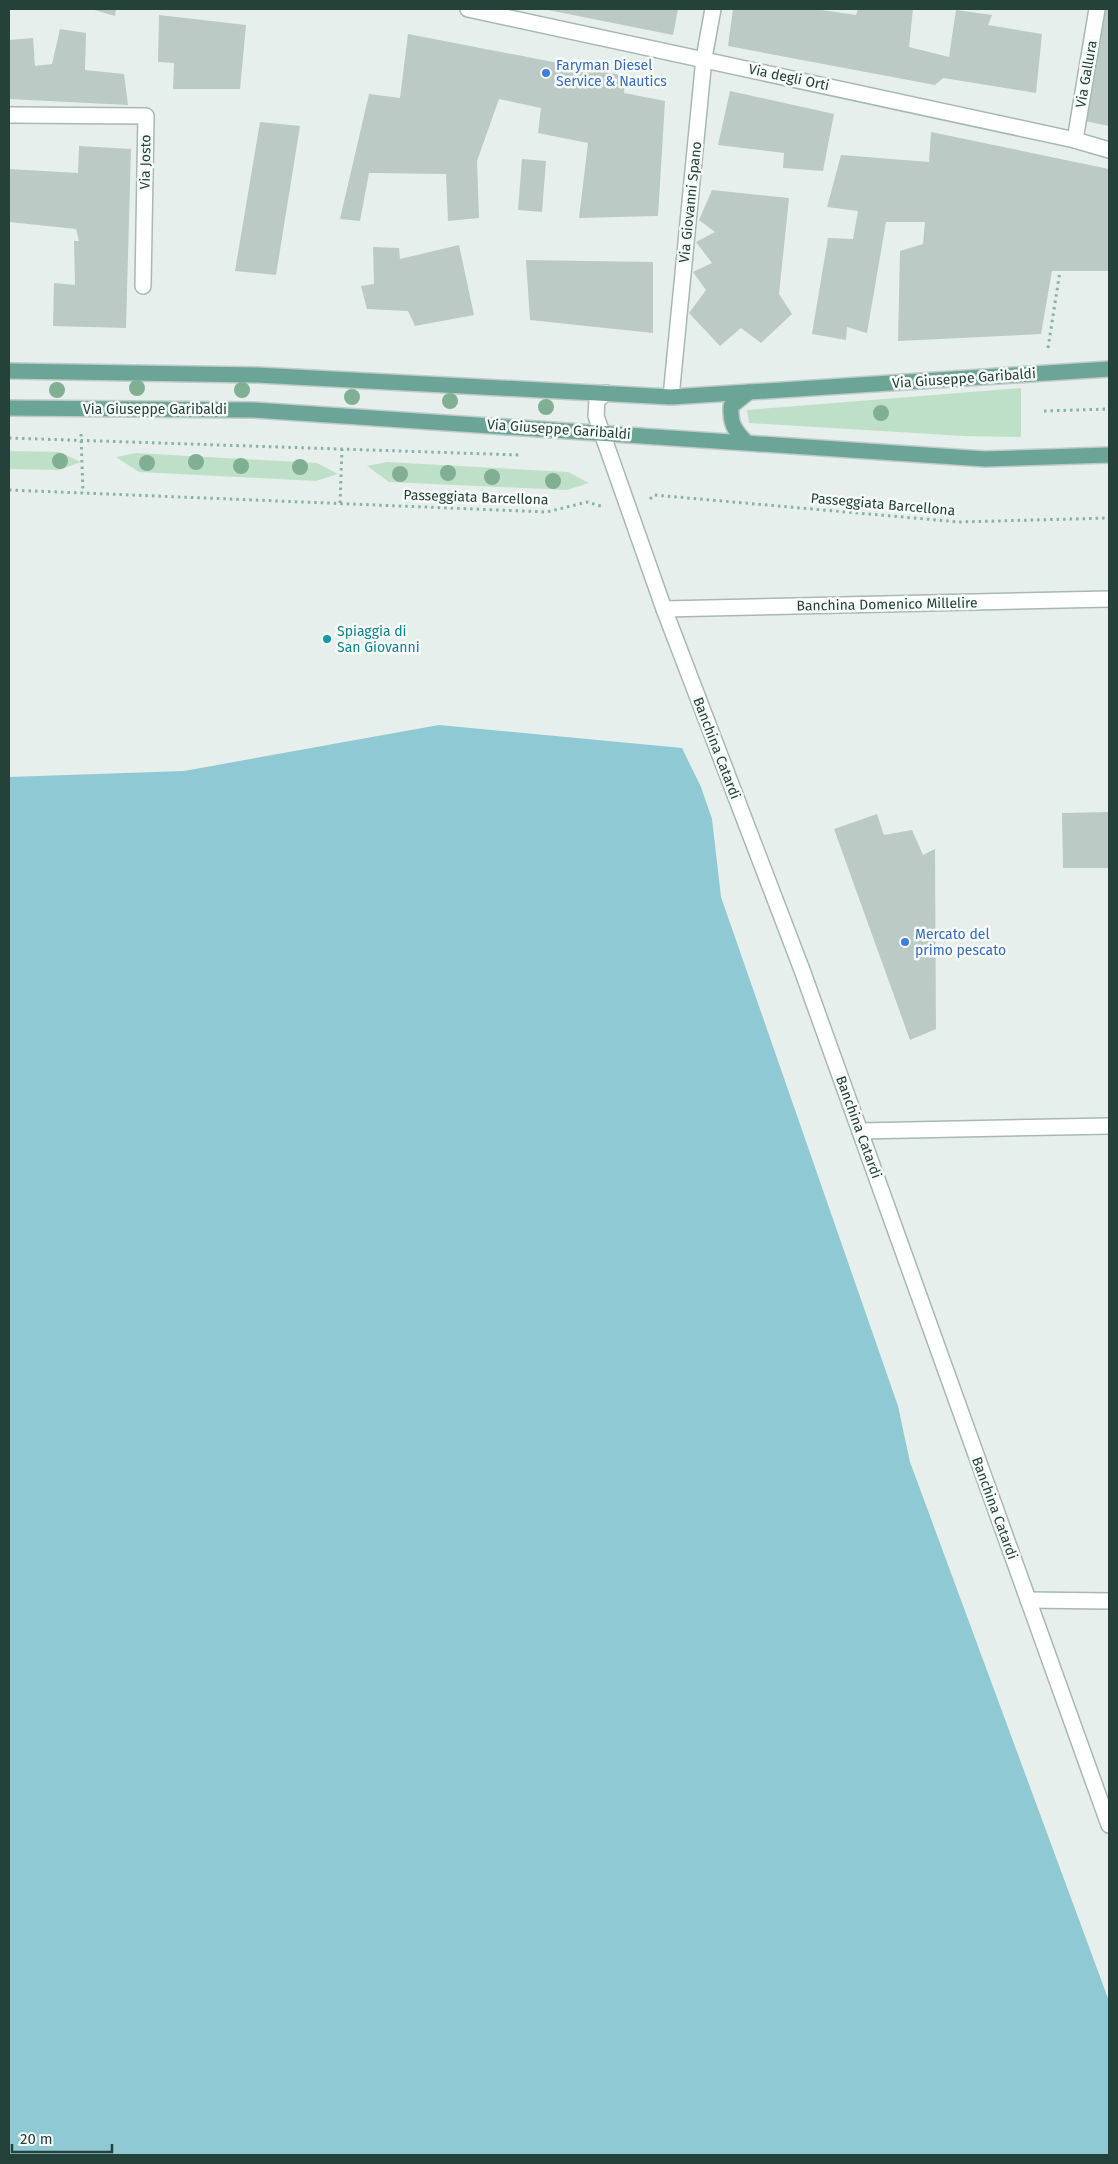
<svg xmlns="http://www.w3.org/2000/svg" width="1118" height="2164" font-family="'Fira Sans',sans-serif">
	<rect width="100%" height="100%" fill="#e6efeb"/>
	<g fill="#bfe0c8">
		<path d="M1021,388V437L964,436L749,423L747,410Z"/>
		<path d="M9,451L59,452L81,462L59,470L9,469Z"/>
		<path d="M136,453L317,463L338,474L316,481L139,472L116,457Z"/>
		<path d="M387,462L568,472L589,483L567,490L389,482L367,466Z"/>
	</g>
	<path fill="#8ec9d4" d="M439,725L682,748L701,787L712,819L721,897L898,1406L910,1462L1109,2001V2155H9V777L184,771Z"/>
	<g fill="#bbcac4">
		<path d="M91,9H116L115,16Z"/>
		<path d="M543,9H678L673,35Z"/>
		<path d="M733,9H815L856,15L858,9H913L909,47L949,57L956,10L992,15L988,25L1042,34L1036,93L943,78L935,85L728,46Z"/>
		<path d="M1105,9H1109V126L1085,121Z"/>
		<path d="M159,15L246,25L240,89H173L174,63L158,62Z"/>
		<path d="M60,29L86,33L85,70L124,74L128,105L9,99V40L33,38L35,66L52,64Z"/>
		<path d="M408,34L625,76L624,93L665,101L658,216L579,218L588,143L538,133L541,108L499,99L477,161L479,218L448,221L446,174L369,173L360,221L340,219L369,94L400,98Z"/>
		<path d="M730,91L834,114L823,171L783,168L784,153L718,145Z"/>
		<path d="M260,122L300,126L276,275L235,271Z"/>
		<path d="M931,132L1109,169V271H1052L1041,334L898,341L900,251L923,244L925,222H886L867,333L847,327L846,340L812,334L828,238L853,239L858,211L827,207L841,155L929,162Z"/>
		<path d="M79,146L131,149L126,328L53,326L54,283L75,285L74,241H79L76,229L9,222V169L78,173Z"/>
		<path d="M522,159L546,161L542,212L518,210Z"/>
		<path d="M712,190L789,198L779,294L792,314L761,343L741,328L720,346L689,313L706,290L693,272L712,263L696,242L715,232L699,220Z"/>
		<path d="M459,245L474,315L415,326L408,311L367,309L361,286L374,284L373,247L399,248L400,259Z"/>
		<path d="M526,260L653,262V333L530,320Z"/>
		<path d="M1109,812V868H1063L1062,813Z"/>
		<path d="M877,814L884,835L912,830L923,855L935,849L936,1029L910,1040L834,829Z"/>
	</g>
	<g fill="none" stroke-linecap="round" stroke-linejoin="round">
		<g stroke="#a8b8b2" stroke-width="18">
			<g id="minor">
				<path d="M468,9L1075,140L1109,150"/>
				<path d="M9,115L146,116L143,286"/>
				<path d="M1075,140L1097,9"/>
				<path d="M606,393L597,400L596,416L664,609L802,970L1109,1825"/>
				<path d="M671,397L704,58L713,9"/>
				<path d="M664,609L1109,599"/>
				<path d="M860,1131L1109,1126"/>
				<path d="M1028,1600L1109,1601"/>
			</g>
		</g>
		<g stroke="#c2cac8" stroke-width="18">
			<g id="major">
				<path d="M9,371L257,375L671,397L1109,369"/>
				<path d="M9,408L253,410L985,459L1109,455"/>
				<path d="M746,442C734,430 730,423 731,406L749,392"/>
			</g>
		</g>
		<g stroke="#86b3a5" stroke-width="3" stroke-dasharray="2.5 4" stroke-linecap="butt">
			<path d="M1048,348L1060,271"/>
			<path d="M1044,411L1109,409"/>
			<path d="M81,434L83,493"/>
			<path d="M9,438L520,455"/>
			<path d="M9,490L547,512L587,502L601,506"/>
			<path d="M650,499L654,495L959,522L1109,518"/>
			<path d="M340,503L342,449"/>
		</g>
		<use href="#minor" stroke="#fff" stroke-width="15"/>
		<use href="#major" stroke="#6aa596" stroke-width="15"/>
	</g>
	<g fill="#80af93">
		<circle cx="137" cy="388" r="8"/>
		<circle cx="57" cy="390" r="8"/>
		<circle cx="242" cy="390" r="8"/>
		<circle cx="352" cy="397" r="8"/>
		<circle cx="450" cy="401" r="8"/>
		<circle cx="546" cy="407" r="8"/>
		<circle cx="881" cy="413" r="8"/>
		<circle cx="60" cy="461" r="8"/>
		<circle cx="196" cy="462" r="8"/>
		<circle cx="147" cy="463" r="8"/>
		<circle cx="241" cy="466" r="8"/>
		<circle cx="300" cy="467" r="8"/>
		<circle cx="448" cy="473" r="8"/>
		<circle cx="400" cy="474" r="8"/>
		<circle cx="492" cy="477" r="8"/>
		<circle cx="553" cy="481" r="8"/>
	</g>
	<g fill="#3f7fe0" stroke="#f7fbf9" stroke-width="2">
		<circle cx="546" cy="73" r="5"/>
		<circle cx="905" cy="942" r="5"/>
	</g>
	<circle fill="#0f9aa8" stroke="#f7fbf9" stroke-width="2" cx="327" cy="639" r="5"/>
	<g text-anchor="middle" stroke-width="5" stroke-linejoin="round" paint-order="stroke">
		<g font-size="14" fill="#366cbe" stroke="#f7fbf9" text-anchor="start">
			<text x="556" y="70">Faryman Diesel<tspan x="556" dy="16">Service &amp; Nautics</tspan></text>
			<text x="915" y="939">Mercato del<tspan x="915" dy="16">primo pescato</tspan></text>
		</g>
		<g font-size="14" fill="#24423a" stroke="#f7fbf9">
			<text transform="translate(1086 74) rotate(-80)" y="5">Via Gallura</text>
			<text transform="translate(789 77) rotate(12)" y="5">Via degli Orti</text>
			<text transform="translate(145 162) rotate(-89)" y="5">Via Josto</text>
			<text transform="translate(690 202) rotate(-84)" y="5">Via Giovanni Spano</text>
			<text transform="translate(964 378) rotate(-4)" y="5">Via Giuseppe Garibaldi</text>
			<text x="155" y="414">Via Giuseppe Garibaldi</text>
			<text transform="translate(559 429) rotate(4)" y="5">Via Giuseppe Garibaldi</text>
			<text transform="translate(476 497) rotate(2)" y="5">Passeggiata Barcellona</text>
			<text transform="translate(883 504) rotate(5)" y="5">Passeggiata Barcellona</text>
			<text transform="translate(887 604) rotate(-1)" y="5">Banchina Domenico Millelire</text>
			<text transform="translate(717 748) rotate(69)" y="5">Banchina Catardi</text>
			<text transform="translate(859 1127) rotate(70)" y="5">Banchina Catardi</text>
			<text transform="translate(995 1508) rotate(70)" y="5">Banchina Catardi</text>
		</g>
		<g font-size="14" fill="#0d838f" stroke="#f7fbf9" text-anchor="start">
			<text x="337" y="636">Spiaggia di<tspan x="337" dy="16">San Giovanni</tspan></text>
		</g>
	</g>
	<rect width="1118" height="2164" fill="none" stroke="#24423a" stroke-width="20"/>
	<path d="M12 2144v8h100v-8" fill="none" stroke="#24423a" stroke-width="2.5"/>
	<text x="20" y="2144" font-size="15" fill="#24423a" stroke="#f7fbf9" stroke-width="4" paint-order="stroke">20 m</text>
</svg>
